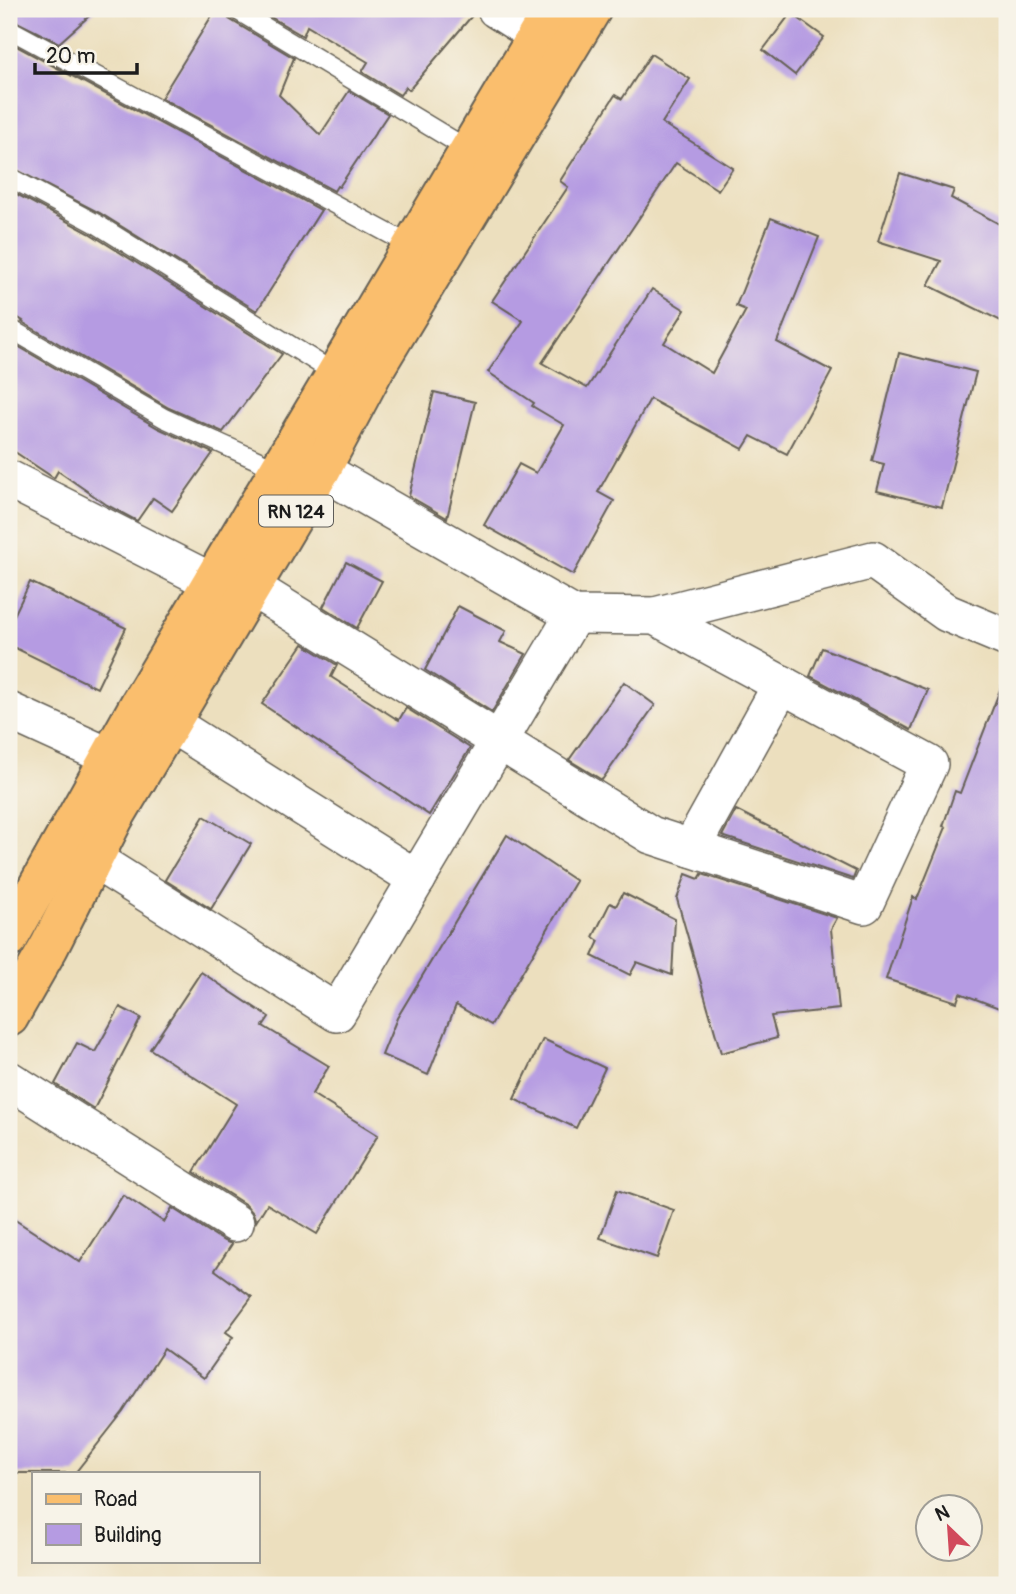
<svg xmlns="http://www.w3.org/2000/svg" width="1016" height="1594" font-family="Pangolin,sans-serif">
	<rect width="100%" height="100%" fill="#f7f3e8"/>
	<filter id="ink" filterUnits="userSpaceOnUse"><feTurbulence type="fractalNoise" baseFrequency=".0143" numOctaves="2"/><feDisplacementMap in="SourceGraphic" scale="14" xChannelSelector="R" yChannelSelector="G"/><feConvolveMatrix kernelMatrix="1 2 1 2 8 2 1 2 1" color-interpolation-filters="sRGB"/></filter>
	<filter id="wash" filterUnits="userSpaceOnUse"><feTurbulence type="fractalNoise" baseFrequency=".00686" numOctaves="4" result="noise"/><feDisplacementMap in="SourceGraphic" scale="28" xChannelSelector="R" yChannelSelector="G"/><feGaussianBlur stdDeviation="1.57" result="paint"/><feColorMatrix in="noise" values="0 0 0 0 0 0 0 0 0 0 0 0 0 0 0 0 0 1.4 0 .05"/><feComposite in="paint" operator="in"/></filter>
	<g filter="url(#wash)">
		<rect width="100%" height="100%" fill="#ecdfbe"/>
		<g id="blocks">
			<g fill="#b59be2">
				<path d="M9,9H97L59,43L9,18Z"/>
				<path d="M216,9H224L229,19L294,58L279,95L320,135L349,91L388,114L339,187L337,186L334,191L161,98Z"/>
				<path d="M257,9H475L476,11L409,90L406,87L400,95L362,72L368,62L307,26L303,36Z"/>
				<path d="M791,13L824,37L795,75L763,50Z"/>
				<path d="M9,42L321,210L257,311L100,213L9,166Z"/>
				<path d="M651,54L690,79L662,123L733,168L718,190L676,163L542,363L587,388L652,289L685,310L664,343L712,373L746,310L736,306L771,218L819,237L777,342L832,371L787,454L751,436L743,449L650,399L598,492L614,501L573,575L484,525L519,464L536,473L564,425L532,406L534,403L488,372L523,321L492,301L568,187L560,181L615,95L622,99Z"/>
				<path d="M900,173L954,190L951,198L1007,228V324L928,285L941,261L878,241Z"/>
				<path d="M9,190L89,233L282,354L223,432L169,408L22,322L23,321L9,312Z"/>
				<path d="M9,341L158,428L213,453L172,511L153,498L137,521L107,505L58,471L54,478L9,448Z"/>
				<path d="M899,353L976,372L942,507L877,491L884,464L872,461Z"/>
				<path d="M434,392L475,402L447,518L409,496Z"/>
				<path d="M346,562L382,581L357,628L323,607Z"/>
				<path d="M30,582L126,628L97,688L9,645V626Z"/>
				<path d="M458,606L506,631L500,642L526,654L492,712L425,670Z"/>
				<path d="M303,644L337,665L331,677L395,718L399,720L406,708L470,748L429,815L262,704Z"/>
				<path d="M822,648L928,690L911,730L810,676Z"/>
				<path d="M1005,677L1007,678V1011L960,993L957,1002L886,979L913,897L917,899L946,827L943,826L955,791L960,793Z"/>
				<path d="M624,682L655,705L602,780L569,760Z"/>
				<path d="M736,810L856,871L853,879L722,836Z"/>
				<path d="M204,816L251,844L211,909L165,880Z"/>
				<path d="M507,835L576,881L491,1025L456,1005L428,1075L382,1055L397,1018Z"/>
				<path d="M686,874L699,879L702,874L837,918L831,929L839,1009L771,1016L777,1038L721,1053L677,899Z"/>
				<path d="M623,893L675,919L672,975L637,962L630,975L592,956L599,941L593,937L610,903L616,906Z"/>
				<path d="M201,972L269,1017L263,1026L329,1066L312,1094L378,1135L317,1234L267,1204L256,1222L253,1213L246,1205L194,1172L236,1104L150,1049Z"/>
				<path d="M120,1007L141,1018L94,1109L55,1084L77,1043L95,1052Z"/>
				<path d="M543,1039L605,1068L576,1128L514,1099Z"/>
				<path d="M617,1190L674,1210L657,1258L600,1238Z"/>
				<path d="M123,1195L164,1222L172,1208L224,1241L232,1244L215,1270L252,1297L226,1332L233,1337L204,1378L164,1349L123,1412L75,1473H9V1216L80,1262Z"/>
			</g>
		</g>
	</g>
	<g filter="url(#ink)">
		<use href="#blocks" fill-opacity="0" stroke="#656055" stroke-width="2"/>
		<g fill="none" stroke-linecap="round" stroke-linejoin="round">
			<g stroke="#656055" stroke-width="21">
				<g id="service">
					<path d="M235,9L469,150"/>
					<path d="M9,29L412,246"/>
					<path d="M9,177L95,223L336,374"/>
					<path d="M9,328L164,418L279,470"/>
				</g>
			</g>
			<g stroke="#656055" stroke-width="40">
				<g id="minor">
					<path d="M496,9L537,35"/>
					<path d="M9,479L212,582"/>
					<path d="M251,587L651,835L864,905L929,764L655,616L574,615L321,470"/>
					<path d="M655,616L873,560L947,613L1007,638"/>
					<path d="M9,711L110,757"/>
					<path d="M170,723L417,879"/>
					<path d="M691,848L782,684"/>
					<path d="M93,859L337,1013L574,615"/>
					<path d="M9,1080L235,1223"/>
				</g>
			</g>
			<g stroke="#656055" stroke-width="42">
				<g id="primary">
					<path d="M9,938L140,703L553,9"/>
					<path d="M9,1017L49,947L114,818L321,470L374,370L592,9"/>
				</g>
			</g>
			<use href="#service" stroke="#fff" stroke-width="18"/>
			<use href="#minor" stroke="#fff" stroke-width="37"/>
			<use href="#primary" stroke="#fabe6d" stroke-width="38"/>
		</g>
	</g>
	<g text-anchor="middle" stroke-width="5" stroke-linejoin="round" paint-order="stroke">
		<rect fill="#f7f3e8" stroke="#5e5c59" stroke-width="2" x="259" y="495.5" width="74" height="31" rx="5"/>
		<g font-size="19" font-weight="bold" fill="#1c1c1c">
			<text x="296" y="518">RN 124</text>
		</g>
	</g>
	<rect width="1016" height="1594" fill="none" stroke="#f7f3e8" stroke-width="35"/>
	<rect x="32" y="1472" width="228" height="91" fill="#f7f3e8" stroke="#9f9d96" stroke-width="2"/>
	<rect x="46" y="1494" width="35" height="10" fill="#fabe6d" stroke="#9f9d96" stroke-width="2"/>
	<text x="94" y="1506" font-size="21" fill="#1c1c1c">Road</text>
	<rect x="46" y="1524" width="35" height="21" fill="#b59be2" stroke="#9f9d96" stroke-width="2"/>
	<text x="94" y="1542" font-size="21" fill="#1c1c1c">Building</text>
	<g transform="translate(949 1528) rotate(335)"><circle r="33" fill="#f7f3e8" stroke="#9f9d96" stroke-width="2"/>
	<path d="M0-5L12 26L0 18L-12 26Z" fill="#d1495b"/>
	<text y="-10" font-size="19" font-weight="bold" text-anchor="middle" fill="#1c1c1c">N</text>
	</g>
	<path d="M35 63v10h102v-10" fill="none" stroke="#1c1c1c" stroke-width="3.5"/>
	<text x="46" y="63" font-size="21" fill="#1c1c1c" stroke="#f7f3e8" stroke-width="5" paint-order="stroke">20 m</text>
</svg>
